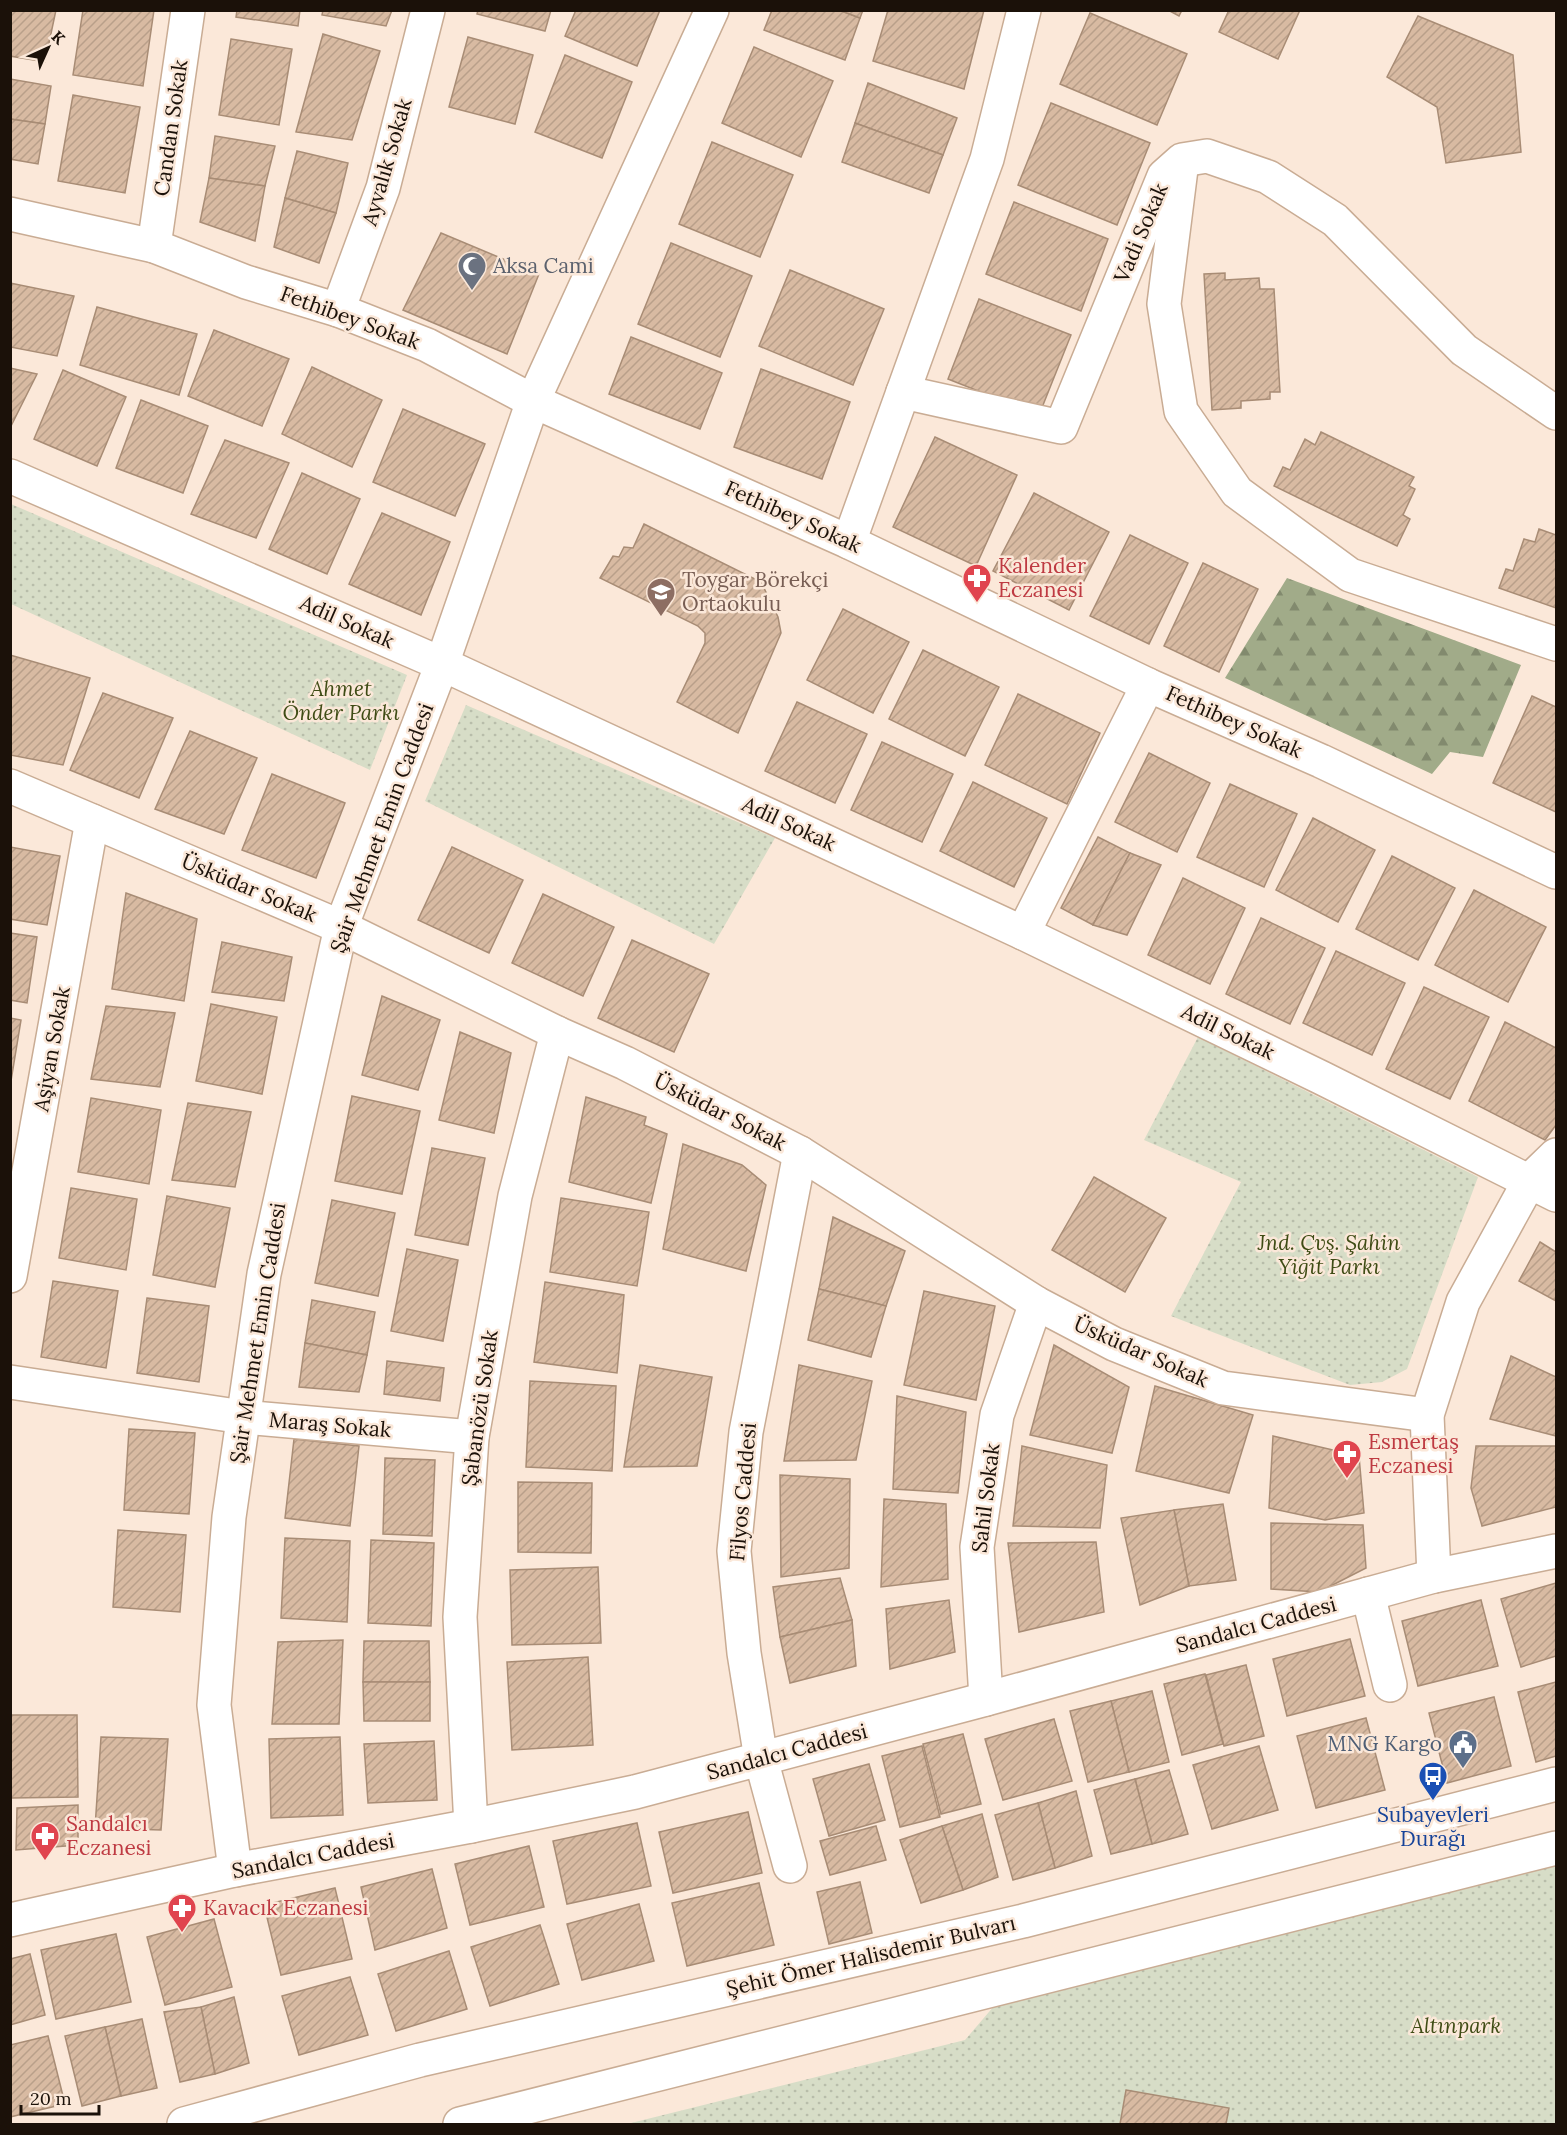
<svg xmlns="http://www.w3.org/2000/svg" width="1567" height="2135" font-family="Lora,serif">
	<defs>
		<pattern id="grass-dots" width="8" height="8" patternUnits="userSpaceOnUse" patternTransform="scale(1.5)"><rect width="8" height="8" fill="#d7ddc7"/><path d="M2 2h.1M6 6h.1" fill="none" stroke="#b8bdaa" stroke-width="1.8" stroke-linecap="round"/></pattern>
		<pattern id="forest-firs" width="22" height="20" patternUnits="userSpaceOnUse" patternTransform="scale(1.5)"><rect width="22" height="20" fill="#a1ab89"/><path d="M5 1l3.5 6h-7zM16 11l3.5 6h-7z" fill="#828a6e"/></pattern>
		<pattern id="building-hatch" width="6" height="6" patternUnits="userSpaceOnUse" patternTransform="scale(1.5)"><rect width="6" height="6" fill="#d8baa2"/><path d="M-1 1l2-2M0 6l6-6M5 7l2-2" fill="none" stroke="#b99f8a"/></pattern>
	</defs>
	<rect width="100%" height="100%" fill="#fbe8d9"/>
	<g fill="url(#grass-dots)">
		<path d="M11,504L407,675L370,770L11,604Z"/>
		<path d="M466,705L775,838L714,944L425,801Z"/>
		<path d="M1198,1037L1478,1177L1407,1369L1382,1382L1350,1385L1171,1316L1241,1182L1144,1140Z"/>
		<path d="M1556,1848V2124H627L965,2040L1012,1985Z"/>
	</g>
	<path fill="url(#forest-firs)" d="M1287,578L1521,665L1483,757L1450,752L1432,774L1225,678Z"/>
	<g fill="url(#building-hatch)" stroke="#a88c75" stroke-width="1.5">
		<path d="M10,10H56L45,62L10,56Z"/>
		<path d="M83,10H154L143,86L73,75Z"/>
		<path d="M237,10H300L298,26L236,17Z"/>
		<path d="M323,10H392L386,26L322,15Z"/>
		<path d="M478,10H551L545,31L477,14Z"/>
		<path d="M576,10H660L637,66L565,36Z"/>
		<path d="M772,10H839L860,18L845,60L764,30Z"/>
		<path d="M839,10H863L860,18Z"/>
		<path d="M888,10H984L964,89L873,61Z"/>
		<path d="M1168,10H1182L1179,16Z"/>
		<path d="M1229,10H1300L1278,59L1219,32Z"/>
		<path d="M1090,13L1187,54L1157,125L1060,84Z"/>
		<path d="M1418,16L1513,55L1521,152L1446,163L1437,107L1387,77Z"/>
		<path d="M323,34L380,51L352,140L296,132Z"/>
		<path d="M468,37L533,55L515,124L449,107Z"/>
		<path d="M231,39L292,49L279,125L219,115Z"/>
		<path d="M754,47L833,81L801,157L722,123Z"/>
		<path d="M565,55L632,82L602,158L535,132Z"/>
		<path d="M10,79L51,86L45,124L10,119Z"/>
		<path d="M868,83L957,118L943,155L855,123Z"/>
		<path d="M73,95L140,107L125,193L58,181Z"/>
		<path d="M1051,103L1150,143L1117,225L1018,185Z"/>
		<path d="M10,119L45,124L38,164L10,159Z"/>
		<path d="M855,123L943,155L929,193L842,162Z"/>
		<path d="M215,136L275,146L265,186L209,178Z"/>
		<path d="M712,142L793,175L760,257L679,224Z"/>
		<path d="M297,151L348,163L336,213L285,198Z"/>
		<path d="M209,178L265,186L255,241L200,222Z"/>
		<path d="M285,198L336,213L319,263L274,247Z"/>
		<path d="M1014,202L1108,239L1081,311L986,274Z"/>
		<path d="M441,233L539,274L507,354L403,310Z"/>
		<path d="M671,243L752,276L720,357L638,324Z"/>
		<path d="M790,270L884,309L853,385L759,346Z"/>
		<path d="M1225,273V280L1259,278L1260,289H1274L1280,392H1270V399L1241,401V408L1212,410L1204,274Z"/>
		<path d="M10,283L74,296L57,356L10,347Z"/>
		<path d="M979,299L1071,335L1039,415L948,379Z"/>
		<path d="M97,307L197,334L179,395L80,365Z"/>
		<path d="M214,330L289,359L262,426L188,396Z"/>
		<path d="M631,337L722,373L700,429L609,394Z"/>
		<path d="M312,367L382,400L352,467L282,434Z"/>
		<path d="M10,368L37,374L11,426H10Z"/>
		<path d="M761,369L850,402L822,479L734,447Z"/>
		<path d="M63,370L126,397L97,466L34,439Z"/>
		<path d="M141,400L208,426L183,493L116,468Z"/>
		<path d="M403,409L485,444L455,516L373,482Z"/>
		<path d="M1321,432L1414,477L1409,486L1415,489L1403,515L1410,519L1397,546L1274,486L1283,467L1290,470L1305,439L1315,445Z"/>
		<path d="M935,437L1017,475L976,566L893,527Z"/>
		<path d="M225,440L289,463L256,538L191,514Z"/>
		<path d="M302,473L360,499L327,574L269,549Z"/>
		<path d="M1034,493L1109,532L1069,610L993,571Z"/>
		<path d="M382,513L450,542L421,615L349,584Z"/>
		<path d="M644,524L761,582L778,617L781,633L738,733L677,702L705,643V633L698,626L600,578L613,556L619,557L624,547L633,548Z"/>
		<path d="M1539,529L1556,535V608L1499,588L1506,569L1513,571L1524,539L1535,542Z"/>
		<path d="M1130,535L1188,563L1149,644L1090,616Z"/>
		<path d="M1203,563L1258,589L1219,672L1164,646Z"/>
		<path d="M843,609L909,642L873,713L807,680Z"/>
		<path d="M923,650L999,687L965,756L889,719Z"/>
		<path d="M10,655L90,678L63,765L10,755Z"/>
		<path d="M103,693L173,718L139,798L70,770Z"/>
		<path d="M1018,694L1100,733L1067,804L985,765Z"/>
		<path d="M1532,696L1556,707V812L1493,783Z"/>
		<path d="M797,702L867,734L835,803L765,771Z"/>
		<path d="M190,731L257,758L224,834L155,809Z"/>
		<path d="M882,742L953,774L922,842L851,810Z"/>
		<path d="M1149,753L1210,783L1177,852L1115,822Z"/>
		<path d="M272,774L345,803L316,878L242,850Z"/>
		<path d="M973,782L1047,818L1014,887L940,851Z"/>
		<path d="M1230,784L1297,814L1264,887L1197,857Z"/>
		<path d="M1313,818L1375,850L1338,922L1276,890Z"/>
		<path d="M1098,837L1130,853L1093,925L1061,908Z"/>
		<path d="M10,847L60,856L47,925L10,919Z"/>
		<path d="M452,847L523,880L489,953L418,920Z"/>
		<path d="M1130,853L1161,865L1127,935L1093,925Z"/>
		<path d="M1392,856L1455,888L1418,960L1356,929Z"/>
		<path d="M1183,878L1245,908L1210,984L1148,955Z"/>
		<path d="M1474,890L1546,927L1508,1002L1435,965Z"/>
		<path d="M126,893L197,919L184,1001L112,989Z"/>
		<path d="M543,894L614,927L583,996L512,963Z"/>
		<path d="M1261,918L1325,948L1290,1024L1226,994Z"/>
		<path d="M10,933L37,937L27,1003L10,1000Z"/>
		<path d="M632,940L709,974L674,1052L598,1018Z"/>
		<path d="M222,942L292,957L284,1001L212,992Z"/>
		<path d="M1336,951L1405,983L1372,1055L1303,1023Z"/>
		<path d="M1424,987L1489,1017L1450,1099L1386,1069Z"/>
		<path d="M382,996L440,1020L418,1090L362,1075Z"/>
		<path d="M211,1004L277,1017L262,1094L196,1081Z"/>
		<path d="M106,1006L175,1013L160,1087L91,1079Z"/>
		<path d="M10,1018L21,1020L10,1087Z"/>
		<path d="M1505,1022L1556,1048V1125L1545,1140L1469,1101Z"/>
		<path d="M460,1032L511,1053L494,1133L439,1120Z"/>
		<path d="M352,1096L420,1111L402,1194L335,1181Z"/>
		<path d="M586,1097L646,1117L644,1125L667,1134L651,1203L569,1182Z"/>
		<path d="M91,1098L161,1110L149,1184L78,1172Z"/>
		<path d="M188,1103L251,1112L235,1187L172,1180Z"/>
		<path d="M683,1144L742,1165L766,1185L746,1271L663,1249Z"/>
		<path d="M432,1148L485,1158L468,1245L415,1235Z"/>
		<path d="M1094,1177L1166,1218L1125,1292L1052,1250Z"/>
		<path d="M71,1188L137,1199L126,1270L59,1258Z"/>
		<path d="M167,1196L230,1208L215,1287L153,1275Z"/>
		<path d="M561,1198L649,1212L637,1286L550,1272Z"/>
		<path d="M332,1200L395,1213L378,1296L315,1283Z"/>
		<path d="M833,1217L905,1251L886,1306L819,1289Z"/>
		<path d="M1540,1242L1556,1252V1301L1519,1281Z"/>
		<path d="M407,1249L458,1260L443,1341L391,1331Z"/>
		<path d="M53,1281L118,1291L106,1368L41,1357Z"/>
		<path d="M545,1282L624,1295L617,1373L534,1362Z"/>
		<path d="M819,1289L886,1306L871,1357L808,1340Z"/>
		<path d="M924,1291L995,1306L976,1400L904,1385Z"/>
		<path d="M147,1298L209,1306L199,1382L137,1373Z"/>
		<path d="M312,1300L375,1312L367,1355L305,1343Z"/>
		<path d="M305,1343L367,1355L359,1392L299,1387Z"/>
		<path d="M1054,1345L1129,1387L1112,1453L1030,1435Z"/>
		<path d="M1511,1356L1556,1377V1436L1490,1419Z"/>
		<path d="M387,1361L444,1368L440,1401L384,1394Z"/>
		<path d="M640,1365L712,1377L697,1466L624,1467Z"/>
		<path d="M799,1365L872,1381L856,1460L784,1461Z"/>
		<path d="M530,1381L616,1386L612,1471L526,1467Z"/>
		<path d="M1155,1386L1253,1415L1229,1493L1136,1471Z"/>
		<path d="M897,1396L966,1412L958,1493L893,1489Z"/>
		<path d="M129,1429L195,1433L189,1514L124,1510Z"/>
		<path d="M1273,1436L1359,1456L1364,1513L1325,1520L1269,1508Z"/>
		<path d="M294,1439L359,1446L350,1526L285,1518Z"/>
		<path d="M1022,1446L1107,1465L1100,1528L1013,1526Z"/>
		<path d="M1476,1446H1556V1507L1482,1526L1471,1488Z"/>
		<path d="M385,1458L435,1460L432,1536L383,1534Z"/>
		<path d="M780,1475L850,1479L849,1568L781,1577Z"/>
		<path d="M518,1482L592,1483L591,1553L518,1552Z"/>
		<path d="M884,1499L946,1504L948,1579L881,1587Z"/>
		<path d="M1223,1504L1236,1580L1189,1586L1174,1510Z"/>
		<path d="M1174,1510L1189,1586L1140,1605L1121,1518Z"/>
		<path d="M1271,1523L1363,1525L1366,1568L1319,1592L1271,1589Z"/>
		<path d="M118,1530L186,1535L180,1612L113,1607Z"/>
		<path d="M285,1538L350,1541L347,1622L281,1618Z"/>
		<path d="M371,1540L434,1543L431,1626L368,1623Z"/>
		<path d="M1096,1542L1104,1612L1019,1632L1008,1543Z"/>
		<path d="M598,1567L601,1643L512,1645L510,1570Z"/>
		<path d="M840,1578L852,1620L780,1637L773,1587Z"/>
		<path d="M1556,1583V1656L1521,1667L1501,1599Z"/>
		<path d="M949,1600L955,1652L890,1669L886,1609Z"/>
		<path d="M1481,1600L1498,1666L1418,1686L1402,1621Z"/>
		<path d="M852,1620L856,1666L790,1683L780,1637Z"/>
		<path d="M1350,1639L1365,1696L1287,1716L1273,1659Z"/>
		<path d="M343,1640L339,1724H272L278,1642Z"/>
		<path d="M364,1641H429L430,1682H363Z"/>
		<path d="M588,1657L593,1745L512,1750L507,1662Z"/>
		<path d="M1246,1665L1264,1736L1224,1746L1206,1675Z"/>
		<path d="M1205,1674L1223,1744L1182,1755L1164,1684Z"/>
		<path d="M363,1682H430V1721H364Z"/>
		<path d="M1556,1682V1756L1536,1762L1518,1692Z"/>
		<path d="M1152,1691L1169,1762L1129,1772L1111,1701Z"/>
		<path d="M1494,1697L1511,1766L1447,1783L1429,1713Z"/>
		<path d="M1111,1701L1129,1772L1088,1782L1070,1711Z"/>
		<path d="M10,1715H77L78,1797L11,1798Z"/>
		<path d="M1366,1718L1385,1790L1316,1808L1297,1736Z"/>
		<path d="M1054,1719L1072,1781L1003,1800L985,1739Z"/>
		<path d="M963,1734L981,1804L941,1814L923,1744Z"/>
		<path d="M101,1737L168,1739L161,1830L95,1828Z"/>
		<path d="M340,1737L343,1815L271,1818L269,1739Z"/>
		<path d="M434,1741L437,1800L368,1803L364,1744Z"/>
		<path d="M922,1746L940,1817L900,1827L882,1756Z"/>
		<path d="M1259,1746L1278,1810L1212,1829L1193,1765Z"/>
		<path d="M869,1764L885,1820L829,1836L813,1779Z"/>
		<path d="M1169,1770L1188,1834L1152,1844L1135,1779Z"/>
		<path d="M1135,1779L1152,1844L1111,1854L1094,1790Z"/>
		<path d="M1076,1791L1092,1856L1055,1868L1038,1803Z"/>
		<path d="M1038,1803L1055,1868L1013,1880L995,1815Z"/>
		<path d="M78,1805V1845L16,1850L17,1808Z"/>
		<path d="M748,1812L762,1873L673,1893L659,1832Z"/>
		<path d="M982,1814L998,1877L963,1890L942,1826Z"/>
		<path d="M637,1823L651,1886L567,1904L553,1841Z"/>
		<path d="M876,1826L886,1860L830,1875L820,1841Z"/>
		<path d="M942,1826L963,1890L921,1903L900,1840Z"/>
		<path d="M529,1846L544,1907L470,1925L455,1864Z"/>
		<path d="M432,1869L447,1928L375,1950L361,1887Z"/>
		<path d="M860,1882L872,1933L829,1944L817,1892Z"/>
		<path d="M759,1883L774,1945L687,1966L672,1903Z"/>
		<path d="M335,1888L352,1959L281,1975L264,1905Z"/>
		<path d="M639,1904L654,1961L582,1980L567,1924Z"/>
		<path d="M214,1919L232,1987L165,2005L147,1937Z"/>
		<path d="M540,1925L559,1984L490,2006L471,1947Z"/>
		<path d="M116,1934L131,2002L56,2019L41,1950Z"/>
		<path d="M449,1951L467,2009L396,2031L378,1974Z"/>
		<path d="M30,1954L45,2015L10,2025V1959Z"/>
		<path d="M350,1977L368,2035L299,2055L282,1996Z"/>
		<path d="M234,1997L249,2063L215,2074L201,2007Z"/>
		<path d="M201,2007L215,2074L180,2082L164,2012Z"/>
		<path d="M142,2019L157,2088L121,2096L105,2027Z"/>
		<path d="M105,2027L121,2096L82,2106L65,2036Z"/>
		<path d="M48,2036L65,2104L10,2117V2045Z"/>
		<path d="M1126,2090L1229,2108L1226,2124H1120Z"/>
	</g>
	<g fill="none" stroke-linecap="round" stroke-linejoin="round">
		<g stroke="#c9ac94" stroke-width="36">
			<g id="minor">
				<path d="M1182,161L1164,304L1181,411L1237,492L1350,575L1556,644"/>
				<path d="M10,214L154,246L246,282L338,310L427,345L533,401L849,542L1148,685L1321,761L1556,872"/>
				<path d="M154,246L188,10"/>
				<path d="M338,310L383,188L428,10"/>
				<path d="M903,392L1061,427L1164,176L1182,160L1207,156L1268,177L1335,220L1464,350L1556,413"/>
				<path d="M10,476L442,664L1023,933L1322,1078L1556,1195"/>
				<path d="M849,542L987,159L1024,10"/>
				<path d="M10,786L341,927L557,1033L625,1063L800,1153L1036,1303L1114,1344L1223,1388L1427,1415"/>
				<path d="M1023,933L1148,685"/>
				<path d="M10,1276L92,821"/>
				<path d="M10,1382L243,1417L472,1437"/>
				<path d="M1434,1576L1427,1415L1463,1302L1530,1180L1556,1155"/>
				<path d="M1368,1594L1390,1685"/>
				<path d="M986,1699L977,1547L997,1415L1036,1303"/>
				<path d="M471,1826L460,1617L472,1437L515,1196L557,1033"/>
				<path d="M790,1866L761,1759L744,1653L734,1551L746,1432L800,1153"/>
				<path d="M235,1870L214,1705L229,1517L264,1274L341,927L442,664L533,401L712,10"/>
				<path d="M10,1920L235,1870L471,1826L635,1792L986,1699L1434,1576L1556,1551"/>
			</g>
		</g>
		<g stroke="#c9ac94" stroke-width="36">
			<g id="highway">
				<path d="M184,2124L420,2060L1023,1921L1556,1784"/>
				<path d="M460,2124L1556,1848"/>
			</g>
		</g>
		<use href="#minor" stroke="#fff" stroke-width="33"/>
		<use href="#highway" stroke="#fff" stroke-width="33"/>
	</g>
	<defs>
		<g id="mosque-pin" transform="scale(1.5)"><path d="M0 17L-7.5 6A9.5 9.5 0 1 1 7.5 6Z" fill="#6b7280" stroke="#fbe8d9"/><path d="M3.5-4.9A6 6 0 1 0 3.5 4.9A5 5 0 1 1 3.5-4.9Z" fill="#fff"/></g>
		<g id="pharmacy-pin" transform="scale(1.5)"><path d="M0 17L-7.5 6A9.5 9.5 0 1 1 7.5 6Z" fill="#e0444e" stroke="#fbe8d9"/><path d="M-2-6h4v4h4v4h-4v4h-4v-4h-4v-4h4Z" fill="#fff"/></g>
		<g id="school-pin" transform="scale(1.5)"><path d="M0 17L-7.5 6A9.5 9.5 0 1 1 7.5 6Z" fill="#8d6e63" stroke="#fbe8d9"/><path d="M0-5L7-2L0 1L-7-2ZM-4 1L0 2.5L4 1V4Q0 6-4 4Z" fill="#fff"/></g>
		<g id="civic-pin" transform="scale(1.5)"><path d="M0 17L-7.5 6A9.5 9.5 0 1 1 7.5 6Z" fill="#5c6f8a" stroke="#fbe8d9"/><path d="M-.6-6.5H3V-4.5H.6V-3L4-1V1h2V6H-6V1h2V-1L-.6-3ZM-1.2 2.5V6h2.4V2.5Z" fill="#fff"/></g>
		<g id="bus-pin" transform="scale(1.5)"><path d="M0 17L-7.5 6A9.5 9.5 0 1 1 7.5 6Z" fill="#1a4fb4" stroke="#fbe8d9"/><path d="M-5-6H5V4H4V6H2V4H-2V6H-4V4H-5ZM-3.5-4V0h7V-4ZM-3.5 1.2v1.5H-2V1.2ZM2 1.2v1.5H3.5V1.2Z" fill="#fff"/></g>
	</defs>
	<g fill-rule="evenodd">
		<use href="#mosque-pin" x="472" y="266"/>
		<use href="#pharmacy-pin" x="977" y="578"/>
		<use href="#school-pin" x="661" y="592"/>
		<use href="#pharmacy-pin" x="1347" y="1454"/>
		<use href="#civic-pin" x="1463" y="1744"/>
		<use href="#bus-pin" x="1433" y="1776"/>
		<use href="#pharmacy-pin" x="45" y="1836"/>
		<use href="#pharmacy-pin" x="182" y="1908"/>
	</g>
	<g text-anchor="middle" stroke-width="5" stroke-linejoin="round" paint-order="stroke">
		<g font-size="21" fill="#1b1109" stroke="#fbe8d9">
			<text transform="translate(171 128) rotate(-82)" y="7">Candan Sokak</text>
			<text transform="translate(387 162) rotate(-74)" y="7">Ayvalık Sokak</text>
			<text transform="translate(1141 233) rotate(-67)" y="7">Vadi Sokak</text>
			<text transform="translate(350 318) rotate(20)" y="7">Fethibey Sokak</text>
			<text transform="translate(793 517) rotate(24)" y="7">Fethibey Sokak</text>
			<text transform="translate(347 622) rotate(24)" y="7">Adil Sokak</text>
			<text transform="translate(1234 722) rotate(24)" y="7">Fethibey Sokak</text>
			<text transform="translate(789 824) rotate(25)" y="7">Adil Sokak</text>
			<text transform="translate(382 828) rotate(-70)" y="7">Şair Mehmet Emin Caddesi</text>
			<text transform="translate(249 888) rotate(23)" y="7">Üsküdar Sokak</text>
			<text transform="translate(1228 1032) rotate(26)" y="7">Adil Sokak</text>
			<text transform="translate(52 1049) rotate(-80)" y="7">Aşiyan Sokak</text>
			<text transform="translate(720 1112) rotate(27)" y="7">Üsküdar Sokak</text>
			<text transform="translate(258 1333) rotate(-81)" y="7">Şair Mehmet Emin Caddesi</text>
			<text transform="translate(1141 1352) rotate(24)" y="7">Üsküdar Sokak</text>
			<text transform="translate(480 1408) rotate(-82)" y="7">Şabanözü Sokak</text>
			<text transform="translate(330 1425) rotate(5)" y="7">Maraş Sokak</text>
			<text transform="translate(743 1492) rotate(-85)" y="7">Filyos Caddesi</text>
			<text transform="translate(986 1498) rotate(-83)" y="7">Sahil Sokak</text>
			<text transform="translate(1256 1625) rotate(-15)" y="7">Sandalcı Caddesi</text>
			<text transform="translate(787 1752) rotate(-15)" y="7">Sandalcı Caddesi</text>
			<text transform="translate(313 1856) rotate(-11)" y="7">Sandalcı Caddesi</text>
			<text transform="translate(871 1956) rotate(-13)" y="7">Şehit Ömer Halisdemir Bulvarı</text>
		</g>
		<g font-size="21" fill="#5b616d" stroke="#fbe8d9" text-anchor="start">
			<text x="493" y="273">Aksa Cami</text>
		</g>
		<g font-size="21" fill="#be3a42" stroke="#fbe8d9" text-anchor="start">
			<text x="998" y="573">Kalender<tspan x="998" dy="24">Eczanesi</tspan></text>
			<text x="1368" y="1449">Esmertaş<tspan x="1368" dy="24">Eczanesi</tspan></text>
			<text x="66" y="1831">Sandalcı<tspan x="66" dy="24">Eczanesi</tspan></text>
			<text x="203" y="1915">Kavacık Eczanesi</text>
		</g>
		<g font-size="21" fill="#785e54" stroke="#fbe8d9" text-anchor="start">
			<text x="682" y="587">Toygar Börekçi<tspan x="682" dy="24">Ortaokulu</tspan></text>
		</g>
		<g font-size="21" font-style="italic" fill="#3f4c15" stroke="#fbe8d9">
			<text x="341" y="696">Ahmet<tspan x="341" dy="24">Önder Parkı</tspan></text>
			<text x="1329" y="1250">Jnd. Çvş. Şahin<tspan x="1329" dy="24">Yiğit Parkı</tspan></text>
			<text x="1456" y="2033">Altınpark</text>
		</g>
		<g font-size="21" fill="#4e5e75" stroke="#fbe8d9" text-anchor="end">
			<text x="1442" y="1751">MNG Kargo</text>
		</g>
		<g font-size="21" fill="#164399" stroke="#fbe8d9">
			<text x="1433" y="1822">Subayevleri<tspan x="1433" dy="24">Durağı</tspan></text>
		</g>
	</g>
	<rect width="1567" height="2135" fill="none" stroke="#1b1109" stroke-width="24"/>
	<g transform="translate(48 48) rotate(45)" stroke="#fbe8d9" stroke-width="4.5" paint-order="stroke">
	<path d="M0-4.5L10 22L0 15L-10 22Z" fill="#1b1109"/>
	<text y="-9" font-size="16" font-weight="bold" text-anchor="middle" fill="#1b1109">K</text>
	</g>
	<path d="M21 2105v9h78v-9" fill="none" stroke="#1b1109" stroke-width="3"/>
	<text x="30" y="2105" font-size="18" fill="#1b1109" stroke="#fbe8d9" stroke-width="4.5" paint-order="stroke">20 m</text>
</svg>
